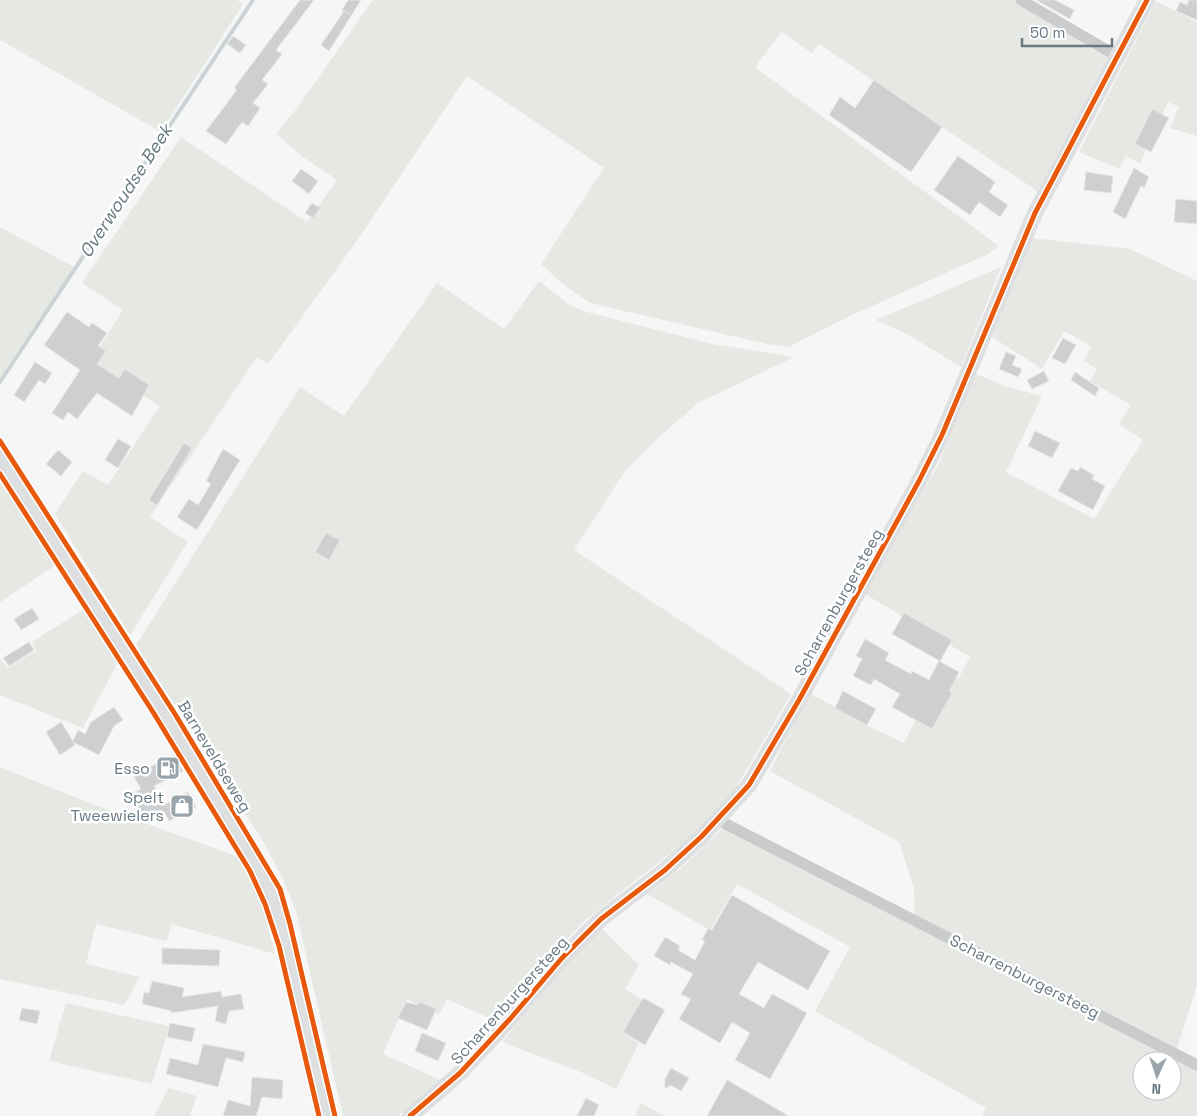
<svg xmlns="http://www.w3.org/2000/svg" width="1197" height="1116" font-family="'Space Grotesk',sans-serif">
	<rect width="100%" height="100%" fill="#f6f6f6"/>
	<g fill="#e5e8e3" fill-rule="evenodd">
		<path d="M0,0H237L243,4L161,132L0,40Z"/>
		<path d="M373,0H1018L1109,55L1037,191L819,44L812,53L782,32L755,67L999,246L986,255L852,315L788,347L767,344L590,303L564,285L541,264L604,168L467,76L361,235L268,364L257,357L150,517L188,542L130,635L55,514L83,471L108,485L160,406L90,362L123,310L82,283L181,137L307,222L337,180L303,157L276,134L297,108Z"/>
		<path d="M1156,1L1197,22V136L1170,128L1179,107L1168,102L1140,163L1126,156L1119,169L1079,152Z"/>
		<path d="M0,227L74,267L0,384Z"/>
		<path d="M1031,238L1130,249L1197,281V985L1177,1049L915,915L914,888L899,842L770,771L810,693L866,725L904,743L940,670L958,679L970,657L865,594L939,463L976,374L1007,387L1042,396L1006,472L1094,519L1143,440L1119,424L1131,405L1090,381L1097,369L1084,361L1091,346L1064,331L1042,369L992,337Z"/>
		<path d="M1001,267L961,367L907,334L876,320Z"/>
		<path d="M539,281L568,304L583,311L712,344L794,357L698,403L659,437L625,471L574,550L791,694L737,786L686,841L585,920L558,949L498,1022L447,999L439,1015L407,999L383,1054L440,1080L398,1116H343L296,911L283,879L263,841L136,645L300,387L344,416L437,283L504,329Z"/>
		<path d="M0,478L56,565L0,602Z"/>
		<path d="M84,609L118,662L83,728L0,695V658L7,668L36,651L32,642Z"/>
		<path d="M0,767L95,805L239,857L262,905L275,954L172,924L166,941L96,924L86,964L140,977L124,1005L0,979Z"/>
		<path d="M724,827L1197,1069V1116H982L986,1108L815,1011L850,947L737,884L710,930L647,894L680,869ZM1142,1061H1172V1091H1142Z"/>
		<path d="M602,929L639,965L625,989L642,1000L623,1033L639,1043L616,1089L583,1073L502,1042L567,963Z"/>
		<path d="M66,1003L169,1026L152,1084L49,1061Z"/>
		<path d="M169,1088L197,1096L190,1114L194,1116H154Z"/>
		<path d="M641,1103L664,1116H635Z"/>
	</g>
	<g fill="none" stroke-linecap="round" stroke-linejoin="round">
		<path stroke="#cbd3d6" stroke-width="4" d="M0,382L253,0"/>
	</g>
	<g fill="#cecfd0" stroke="#e6e6e6">
		<path d="M300,0H314L276,50L282,54L262,80L268,84L253,103L260,108L248,126L242,122L226,144L206,131L237,90L234,88Z"/>
		<path d="M348,0H361L329,51L321,45L344,11L349,14L342,10Z"/>
		<path d="M1036,0H1055L1074,10L1070,19Z"/>
		<path d="M1189,0H1197V20L1176,11L1180,2L1187,5Z"/>
		<path d="M233,36L246,45L240,53L227,44Z"/>
		<path d="M874,80L942,127L911,172L829,115L840,97L855,108Z"/>
		<path d="M1152,109L1169,118L1151,152L1135,144Z"/>
		<path d="M958,156L995,182L989,192L1008,205L1000,217L979,202L970,215L934,190Z"/>
		<path d="M1134,168L1149,177L1144,188L1141,186L1125,219L1113,212Z"/>
		<path d="M301,169L318,181L309,194L292,181Z"/>
		<path d="M1086,172L1113,176L1111,193L1084,190Z"/>
		<path d="M1176,199L1197,201V224L1174,222Z"/>
		<path d="M312,203L320,208L313,218L305,213Z"/>
		<path d="M67,312L89,327L92,323L107,333L98,346L106,351L97,364L119,378L125,369L149,385L132,416L97,393L77,419L68,412L63,420L52,413L80,370L44,345Z"/>
		<path d="M1063,338L1076,345L1065,364L1052,358Z"/>
		<path d="M1006,352L1016,356L1012,365L1022,369L1018,377L999,369Z"/>
		<path d="M35,362L52,373L45,384L39,380L24,402L14,395Z"/>
		<path d="M1044,371L1049,381L1032,389L1027,380Z"/>
		<path d="M1075,372L1099,388L1095,396L1071,380Z"/>
		<path d="M1035,431L1060,443L1052,458L1028,446Z"/>
		<path d="M118,439L131,446L118,468L105,460Z"/>
		<path d="M184,443L192,448L157,505L149,500Z"/>
		<path d="M223,449L240,460L197,530L177,517L189,499L198,505L211,484L206,481Z"/>
		<path d="M58,450L72,462L61,476L46,464Z"/>
		<path d="M1080,467L1094,475L1092,479L1105,486L1093,510L1058,491L1071,468L1078,471Z"/>
		<path d="M326,533L340,540L329,560L315,552Z"/>
		<path d="M32,608L39,619L21,630L14,619Z"/>
		<path d="M904,613L952,640L940,661L892,634Z"/>
		<path d="M865,639L889,653L885,660L911,674L912,671L929,680L939,661L959,672L949,692L952,693L932,729L892,707L900,694L874,679L871,685L853,676L862,659L856,656Z"/>
		<path d="M29,642L34,650L9,666L3,658Z"/>
		<path d="M843,691L876,709L867,725L835,708Z"/>
		<path d="M114,707L123,720L114,726L99,755L73,742L75,745L60,755L46,732L61,722L73,741L78,730L85,734L91,722Z"/>
		<path d="M174,755L183,771L154,786L164,805L188,792L196,807L169,821L166,815L148,823L143,813L138,816L127,796L141,789L133,775Z"/>
		<path d="M732,895L830,951L808,990L758,962L739,994L764,1008L772,994L807,1013L770,1079L735,1060L750,1033L732,1022L720,1043L679,1019L691,999L681,994L693,974L671,962L670,965L654,956L665,937L680,946L678,950L695,960L705,941L702,940L708,928L712,930Z"/>
		<path d="M162,948L220,950L219,966L162,964Z"/>
		<path d="M152,981L184,988L182,997L221,991L222,997L241,994L244,1009L229,1011L226,1024L215,1021L218,1006L171,1013L172,1011L142,1004L144,992L149,993Z"/>
		<path d="M643,998L665,1010L645,1045L623,1032Z"/>
		<path d="M406,1002L418,1005L420,1002L436,1009L427,1030L398,1018Z"/>
		<path d="M22,1008L40,1011L37,1024L19,1020Z"/>
		<path d="M170,1023L195,1028L192,1042L167,1037Z"/>
		<path d="M422,1033L446,1043L438,1061L415,1051Z"/>
		<path d="M203,1044L245,1052L243,1062L226,1058L218,1087L166,1074L170,1058L198,1065Z"/>
		<path d="M671,1068L689,1078L681,1091L670,1085L665,1089V1079Z"/>
		<path d="M252,1077L283,1080L282,1099L262,1097L256,1116H223L228,1100L250,1106Z"/>
		<path d="M727,1080L789,1116H707Z"/>
		<path d="M586,1098L599,1105L594,1116H577Z"/>
	</g>
	<g fill="none" stroke-linecap="round" stroke-linejoin="round">
		<g stroke="#c9cbcc" stroke-width="11">
			<path d="M1021,0L1117,56"/>
			<path d="M718,820L1197,1065"/>
		</g>
		<g stroke="#dedfe0" stroke-width="16">
			<path d="M0,457L257,866C292,946 308,1031 328,1116"/>
			<path d="M410,1116L460,1073L510,1019L562,958L601,919L665,870L701,837L749,785L799,700L919,481L942,435L1035,213L1147,0"/>
		</g>
		<g stroke="#fff" stroke-width="8">
			<g id="cycleway">
				<path d="M0,441L175,714L280,889L290,924L335,1116"/>
				<path d="M0,474L153,712L250,871L265,904L279,946L319,1116"/>
				<path d="M410,1116L460,1073L510,1019L562,958L601,919L665,870L701,837L749,785L799,700L919,481L942,435L1035,213L1147,0"/>
			</g>
		</g>
		<use href="#cycleway" stroke="#e8590c" stroke-width="5"/>
	</g>
	<defs>
		<g id="fuel-square" transform="scale(1.25)"><rect x="-9" y="-9" width="18" height="18" rx="4" fill="#9aa5ab" stroke="#fff"/><path d="M-5.5-6h7V0h2V4h1.3V-2.5L3-4.5l.8-.8L6-3V5H2.5V1h-1V6h-7ZM-4.2-4.7v3.2H.2V-4.7Z" fill="#fff"/></g>
		<g id="shop-square" transform="scale(1.25)"><rect x="-9" y="-9" width="18" height="18" rx="4" fill="#9aa5ab" stroke="#fff"/><path d="M-5-2.5h2.3a2.7 3.5 0 0 1 5.4 0H5L5.5 6h-11ZM-1.5-2.5h3a1.5 2.3 0 0 0-3 0Z" fill="#fff"/></g>
	</defs>
	<g fill-rule="evenodd">
		<use href="#fuel-square" x="168" y="768"/>
		<use href="#shop-square" x="182" y="806"/>
	</g>
	<g text-anchor="middle" stroke-width="5" stroke-linejoin="round" paint-order="stroke">
		<g font-size="16" fill="#697983" stroke="#fff">
			<text transform="translate(838 602) rotate(-61)" y="6">Scharrenburgersteeg</text>
			<text transform="translate(215 756) rotate(59)" y="6">Barneveldseweg</text>
			<text transform="translate(1025 976) rotate(27)" y="6">Scharrenburgersteeg</text>
			<text transform="translate(509 1000) rotate(-48)" y="6">Scharrenburgersteeg</text>
		</g>
		<g font-size="16" fill="#697983" stroke="#fff" text-anchor="end">
			<text x="150" y="774">Esso</text>
			<text x="164" y="803">Spelt<tspan x="164" dy="18">Tweewielers</tspan></text>
		</g>
		<g font-size="18" font-style="italic" fill="#647a7f" stroke="#fff">
			<text transform="translate(126 191) rotate(-57)" y="6">Overwoudse Beek</text>
		</g>
	</g>
	<g transform="translate(1157 1076) rotate(183)"><circle r="24" fill="#ffffff" stroke="#c3c9cd"/>
	<path d="M0-4L9 19L0 12L-9 19Z" fill="#9aa5ab"/>
	<text y="-8" font-size="14" font-weight="bold" text-anchor="middle" fill="#697983">N</text>
	</g>
	<path d="M1022 38v8h90v-8" fill="none" stroke="#697983" stroke-width="2.5"/>
	<text x="1030" y="38" font-size="15" fill="#697983" stroke="#ffffff" stroke-width="4" paint-order="stroke">50 m</text>
</svg>
